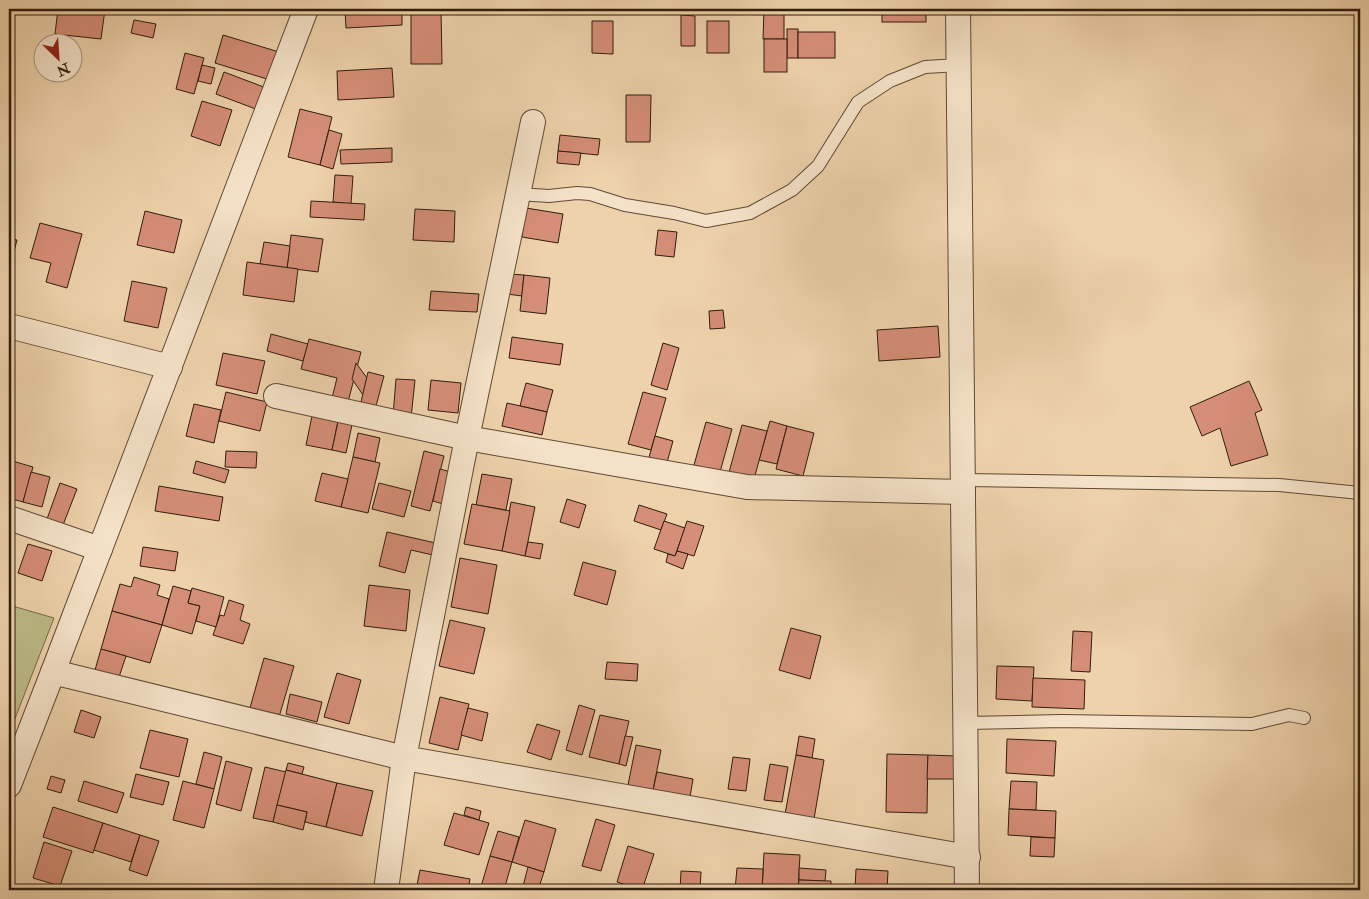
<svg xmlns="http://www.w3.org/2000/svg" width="1369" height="899" font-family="'IM FELL Double Pica',serif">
	<rect width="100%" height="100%" fill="#eed2ab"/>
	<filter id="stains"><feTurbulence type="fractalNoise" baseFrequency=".004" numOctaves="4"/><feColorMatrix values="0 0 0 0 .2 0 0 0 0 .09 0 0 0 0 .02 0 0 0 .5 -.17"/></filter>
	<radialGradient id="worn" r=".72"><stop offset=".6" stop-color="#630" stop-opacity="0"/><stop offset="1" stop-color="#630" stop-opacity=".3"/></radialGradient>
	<path fill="#bcbb87" stroke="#766c4a" d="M9,605L54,618L9,734Z"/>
	<g fill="#d58e77" stroke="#301d0d">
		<path d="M58,9H105L101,39L55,34Z"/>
		<path d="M345,9H402V25L346,28Z"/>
		<rect x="882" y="9" width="44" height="13"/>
		<path d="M441,10L442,64H411V11Z"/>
		<path d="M764,10H784V39H763Z"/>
		<path d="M681,15L695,16V46H681Z"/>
		<path d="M134,20L156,24L153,38L131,33Z"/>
		<path d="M592,21H613V54L592,53Z"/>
		<rect x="707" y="21" width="22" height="32"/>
		<rect x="787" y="29" width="11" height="29"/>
		<rect x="798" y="32" width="37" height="26"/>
		<path d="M223,35L279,52L270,80L215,63Z"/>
		<rect x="764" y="39" width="23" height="33"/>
		<path d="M185,53L204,58L194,94L176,89Z"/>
		<path d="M202,65L215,68L211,84L198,81Z"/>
		<path d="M392,68L394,97L338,100L337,71Z"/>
		<path d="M224,72L269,89L261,111L216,94Z"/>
		<path d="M626,95H651L650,142H626Z"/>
		<path d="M202,101L232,110L220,146L191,136Z"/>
		<path d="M300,109L332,117L320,165L288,157Z"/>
		<path d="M329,130L342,134L333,169L320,165Z"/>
		<path d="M560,135L600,139L598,155L558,151Z"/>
		<path d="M392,148V162L341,164L340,150Z"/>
		<path d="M558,151L581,153L579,165L557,163Z"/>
		<path d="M335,175L353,176L351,204L333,202Z"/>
		<path d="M311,201L365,204L364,220L310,217Z"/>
		<path d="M526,208L563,214L558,243L522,237Z"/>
		<path d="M415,209L455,211L454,242L413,240Z"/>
		<path d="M145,211L182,220L174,253L137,245Z"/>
		<path d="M40,223L82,234L67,288L46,282L51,263L30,258Z"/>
		<path d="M658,230L677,232L674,257L655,255Z"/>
		<path d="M291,235L323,239L318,272L287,268Z"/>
		<path d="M9,238L17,240L9,271Z"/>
		<path d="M264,242L290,246L287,268L260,264Z"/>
		<path d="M247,262L298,269L294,302L243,295Z"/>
		<path d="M509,274L524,275L522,296L507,294Z"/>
		<path d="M524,275L550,278L546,314L520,311Z"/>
		<path d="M132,281L167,288L158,328L124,321Z"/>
		<path d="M431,291L479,294L477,312L429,310Z"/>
		<path d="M723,310L725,328L710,329L709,311Z"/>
		<path d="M938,326L940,357L879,361L877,330Z"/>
		<path d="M271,334L308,344L303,361L267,351Z"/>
		<path d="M512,337L563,344L560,365L509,358Z"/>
		<path d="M309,339L361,352L348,402L332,398L337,378L301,369Z"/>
		<path d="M663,343L679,348L667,390L651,385Z"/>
		<path d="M223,353L265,361L257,394L216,385Z"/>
		<path d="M356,363L367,378L363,395L352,379Z"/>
		<path d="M368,372L384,376L376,406L361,402Z"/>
		<path d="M396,379L415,380L411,418L393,416Z"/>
		<path d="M431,380L461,383L458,413L428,410Z"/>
		<path d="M1249,381L1262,410L1255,413L1268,455L1231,466L1220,428L1202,436L1190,407Z"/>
		<path d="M526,383L553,390L547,412L520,406Z"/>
		<path d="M226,392L267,402L260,431L219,421Z"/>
		<path d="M643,392L666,398L651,450L628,444Z"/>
		<path d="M507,403L547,412L542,435L502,426Z"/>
		<path d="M194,404L221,410L214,443L186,436Z"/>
		<path d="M312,416L338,421L332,450L306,445Z"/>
		<path d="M339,417L353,420L346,453L332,450Z"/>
		<path d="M770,421L787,426L777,464L759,460Z"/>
		<path d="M706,422L732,429L720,472L694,465Z"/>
		<path d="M742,425L767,431L753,483L728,476Z"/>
		<path d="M787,426L814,433L803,476L776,469Z"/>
		<path d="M358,433L380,438L375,462L353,457Z"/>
		<path d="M655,436L673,441L666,466L648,461Z"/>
		<path d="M226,451L257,452L256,468L225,467Z"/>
		<path d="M424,451L444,456L430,511L411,506Z"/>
		<path d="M353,457L380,463L368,513L341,507Z"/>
		<path d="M9,460L33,467L23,502L9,498Z"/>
		<path d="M196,461L229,470L225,483L193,473Z"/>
		<path d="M440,469L451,472L443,504L433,501Z"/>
		<path d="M31,472L50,477L42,507L23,502Z"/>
		<path d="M322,473L348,479L341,507L315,501Z"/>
		<path d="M482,474L512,479L506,510L476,505Z"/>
		<path d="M60,483L77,489L63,525L47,519Z"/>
		<path d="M379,483L411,491L404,517L372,509Z"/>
		<path d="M159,486L223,497L219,521L155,511Z"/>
		<path d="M567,499L586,505L579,528L560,522Z"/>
		<path d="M511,502L535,507L525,556L502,551Z"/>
		<path d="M472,504L510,511L502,551L464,544Z"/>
		<path d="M639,505L667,514L661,530L634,521Z"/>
		<path d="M664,521L685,528L675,556L654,549Z"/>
		<path d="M687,521L704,526L694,556L677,551Z"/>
		<path d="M387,532L440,544L437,556L411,550L405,573L379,566Z"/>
		<path d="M528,542L543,544L540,559L525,556Z"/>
		<path d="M28,544L52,551L42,581L18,573Z"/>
		<path d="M143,547L178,552L175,571L140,566Z"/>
		<path d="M677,551L688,554L683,569L666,562L668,554L675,556Z"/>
		<path d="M460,558L497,565L488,614L451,607Z"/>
		<path d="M583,562L616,571L607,605L574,595Z"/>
		<path d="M134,577L160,585L157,595L169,599L162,625L112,611L120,584L131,587Z"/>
		<path d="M369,585L410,590L406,631L364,626Z"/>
		<path d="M173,586L191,591L188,603L200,606L192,634L162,625Z"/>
		<path d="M192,588L224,597L216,627L196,621L200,606L188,603Z"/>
		<path d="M229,600L244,605L240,620L250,624L243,644L213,635L220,615L224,616Z"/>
		<path d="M112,611L162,625L150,663L101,649Z"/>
		<path d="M450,620L485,628L474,674L439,666Z"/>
		<path d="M791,628L821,636L810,679L779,670Z"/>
		<path d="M1073,631L1092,632L1090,672L1071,671Z"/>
		<path d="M101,649L126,656L119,677L95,670Z"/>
		<path d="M264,658L294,666L277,724L248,715Z"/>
		<path d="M607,662L638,664L637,681L605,679Z"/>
		<path d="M997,666L1034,667L1032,701L996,699Z"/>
		<path d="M337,673L361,680L349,724L324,717Z"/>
		<path d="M1033,678L1085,680L1084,709L1032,707Z"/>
		<path d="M290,694L322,702L317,722L286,714Z"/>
		<path d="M440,697L469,704L458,750L429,743Z"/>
		<path d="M579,705L595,710L582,755L566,750Z"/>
		<path d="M468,708L488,713L482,741L461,735Z"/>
		<path d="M81,710L101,717L94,738L74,732Z"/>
		<path d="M600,715L629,721L619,764L589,757Z"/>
		<path d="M537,724L560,731L551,760L527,752Z"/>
		<path d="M150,730L188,739L179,777L140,768Z"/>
		<path d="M625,736L633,737L626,766L619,764Z"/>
		<path d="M799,736L815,739L812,758L796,755Z"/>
		<path d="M1007,739L1056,741L1054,776L1006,773Z"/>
		<path d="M636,745L661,750L652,795L627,790Z"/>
		<path d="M204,752L222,757L214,789L196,784Z"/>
		<path d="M887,754L928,755L927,813L886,812Z"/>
		<path d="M796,755L824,760L814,819L785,814Z"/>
		<path d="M928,755L956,756V779H927Z"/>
		<path d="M733,757L750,759L746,791L728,789Z"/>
		<path d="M226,761L252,768L241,811L216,804Z"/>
		<path d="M288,763L304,767L302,774L286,770Z"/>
		<path d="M770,764L788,767L782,802L764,800Z"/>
		<path d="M265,767L286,772L273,822L253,818Z"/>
		<path d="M286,770L337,783L326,827L305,822L307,812L277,805Z"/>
		<path d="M657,772L693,779L689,803L652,795Z"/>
		<path d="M136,774L169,782L163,805L130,797Z"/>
		<path d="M51,776L65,780L61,793L47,789Z"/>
		<path d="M84,781L124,793L117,813L78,801Z"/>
		<path d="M183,781L214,789L204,828L173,820Z"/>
		<path d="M1011,781L1037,782L1036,810L1009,809Z"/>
		<path d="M337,783L373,791L362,836L326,827Z"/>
		<path d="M277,805L307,812L303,830L273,822Z"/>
		<path d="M53,807L103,823L93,853L43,837Z"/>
		<path d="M466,807L481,811L479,820L464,815Z"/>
		<path d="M1009,809L1056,811L1055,838L1008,835Z"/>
		<path d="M454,813L489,823L479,855L444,845Z"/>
		<path d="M596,819L615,825L601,871L582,866Z"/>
		<path d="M525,820L556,829L544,872L512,862Z"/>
		<path d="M103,823L140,835L131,862L94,850Z"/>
		<path d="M498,831L519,837L512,862L490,856Z"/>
		<path d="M140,835L159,841L147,876L129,870Z"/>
		<path d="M1031,837L1055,838L1054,857L1030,856Z"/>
		<path d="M44,842L72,851L60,886L33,878Z"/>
		<path d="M628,846L654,854L642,890L617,882Z"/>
		<path d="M764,853L800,855L798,890H762Z"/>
		<path d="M490,856L512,862L504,890H480Z"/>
		<path d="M528,867L544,872L538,890H522Z"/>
		<path d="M737,868L763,869L762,890H735Z"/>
		<path d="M799,868L826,870L825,881L799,880Z"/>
		<path d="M856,869L888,871L887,890H855Z"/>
		<path d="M420,870L470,879L468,890H416Z"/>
		<path d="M681,871L701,872L700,890H680Z"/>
		<path d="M799,880L831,881V890H798Z"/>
		<path d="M1015,885L1048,887V890H1014Z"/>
	</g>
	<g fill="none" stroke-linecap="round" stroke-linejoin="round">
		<g stroke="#604a34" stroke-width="14">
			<g id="lane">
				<path d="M518,194L549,196L577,193L590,194L625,205L674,213L706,221L750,213L792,190L818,166L858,102L890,81L925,67L959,65"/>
				<path d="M963,480L1279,485L1360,493"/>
				<path d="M966,723L1061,721L1252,724L1289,715L1304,718"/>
			</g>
		</g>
		<g stroke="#604a34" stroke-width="26">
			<g id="street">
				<path d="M958,9L967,890"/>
				<path d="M9,326L170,367"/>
				<path d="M276,396L467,438L747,487L963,492"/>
				<path d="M9,518L100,549"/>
				<path d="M53,672L404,758L968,857"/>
				<path d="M9,785L53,672L306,9"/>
				<path d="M386,890L404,758L467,438L533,122"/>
			</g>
		</g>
		<path stroke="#301d0d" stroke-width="3" stroke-dasharray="4 2.5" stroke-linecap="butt" d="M261,9L279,14"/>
		<use href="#lane" stroke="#f4e2c8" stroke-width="12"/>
		<use href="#street" stroke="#f4e2c8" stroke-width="24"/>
	</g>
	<rect width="1369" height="899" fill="none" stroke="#eed2ab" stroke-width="30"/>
	<rect x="10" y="10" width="1349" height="879" fill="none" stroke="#301d0d" stroke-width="2.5"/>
	<rect x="15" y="15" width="1339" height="869" fill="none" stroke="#301d0d"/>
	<g transform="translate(58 58) rotate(155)"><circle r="24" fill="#f4e2c8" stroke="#a6937d"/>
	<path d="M0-4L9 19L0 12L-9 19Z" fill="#8f2418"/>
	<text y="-8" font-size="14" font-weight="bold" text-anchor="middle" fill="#301d0d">N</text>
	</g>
	<rect width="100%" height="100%" filter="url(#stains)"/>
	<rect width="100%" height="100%" fill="url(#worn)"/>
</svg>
